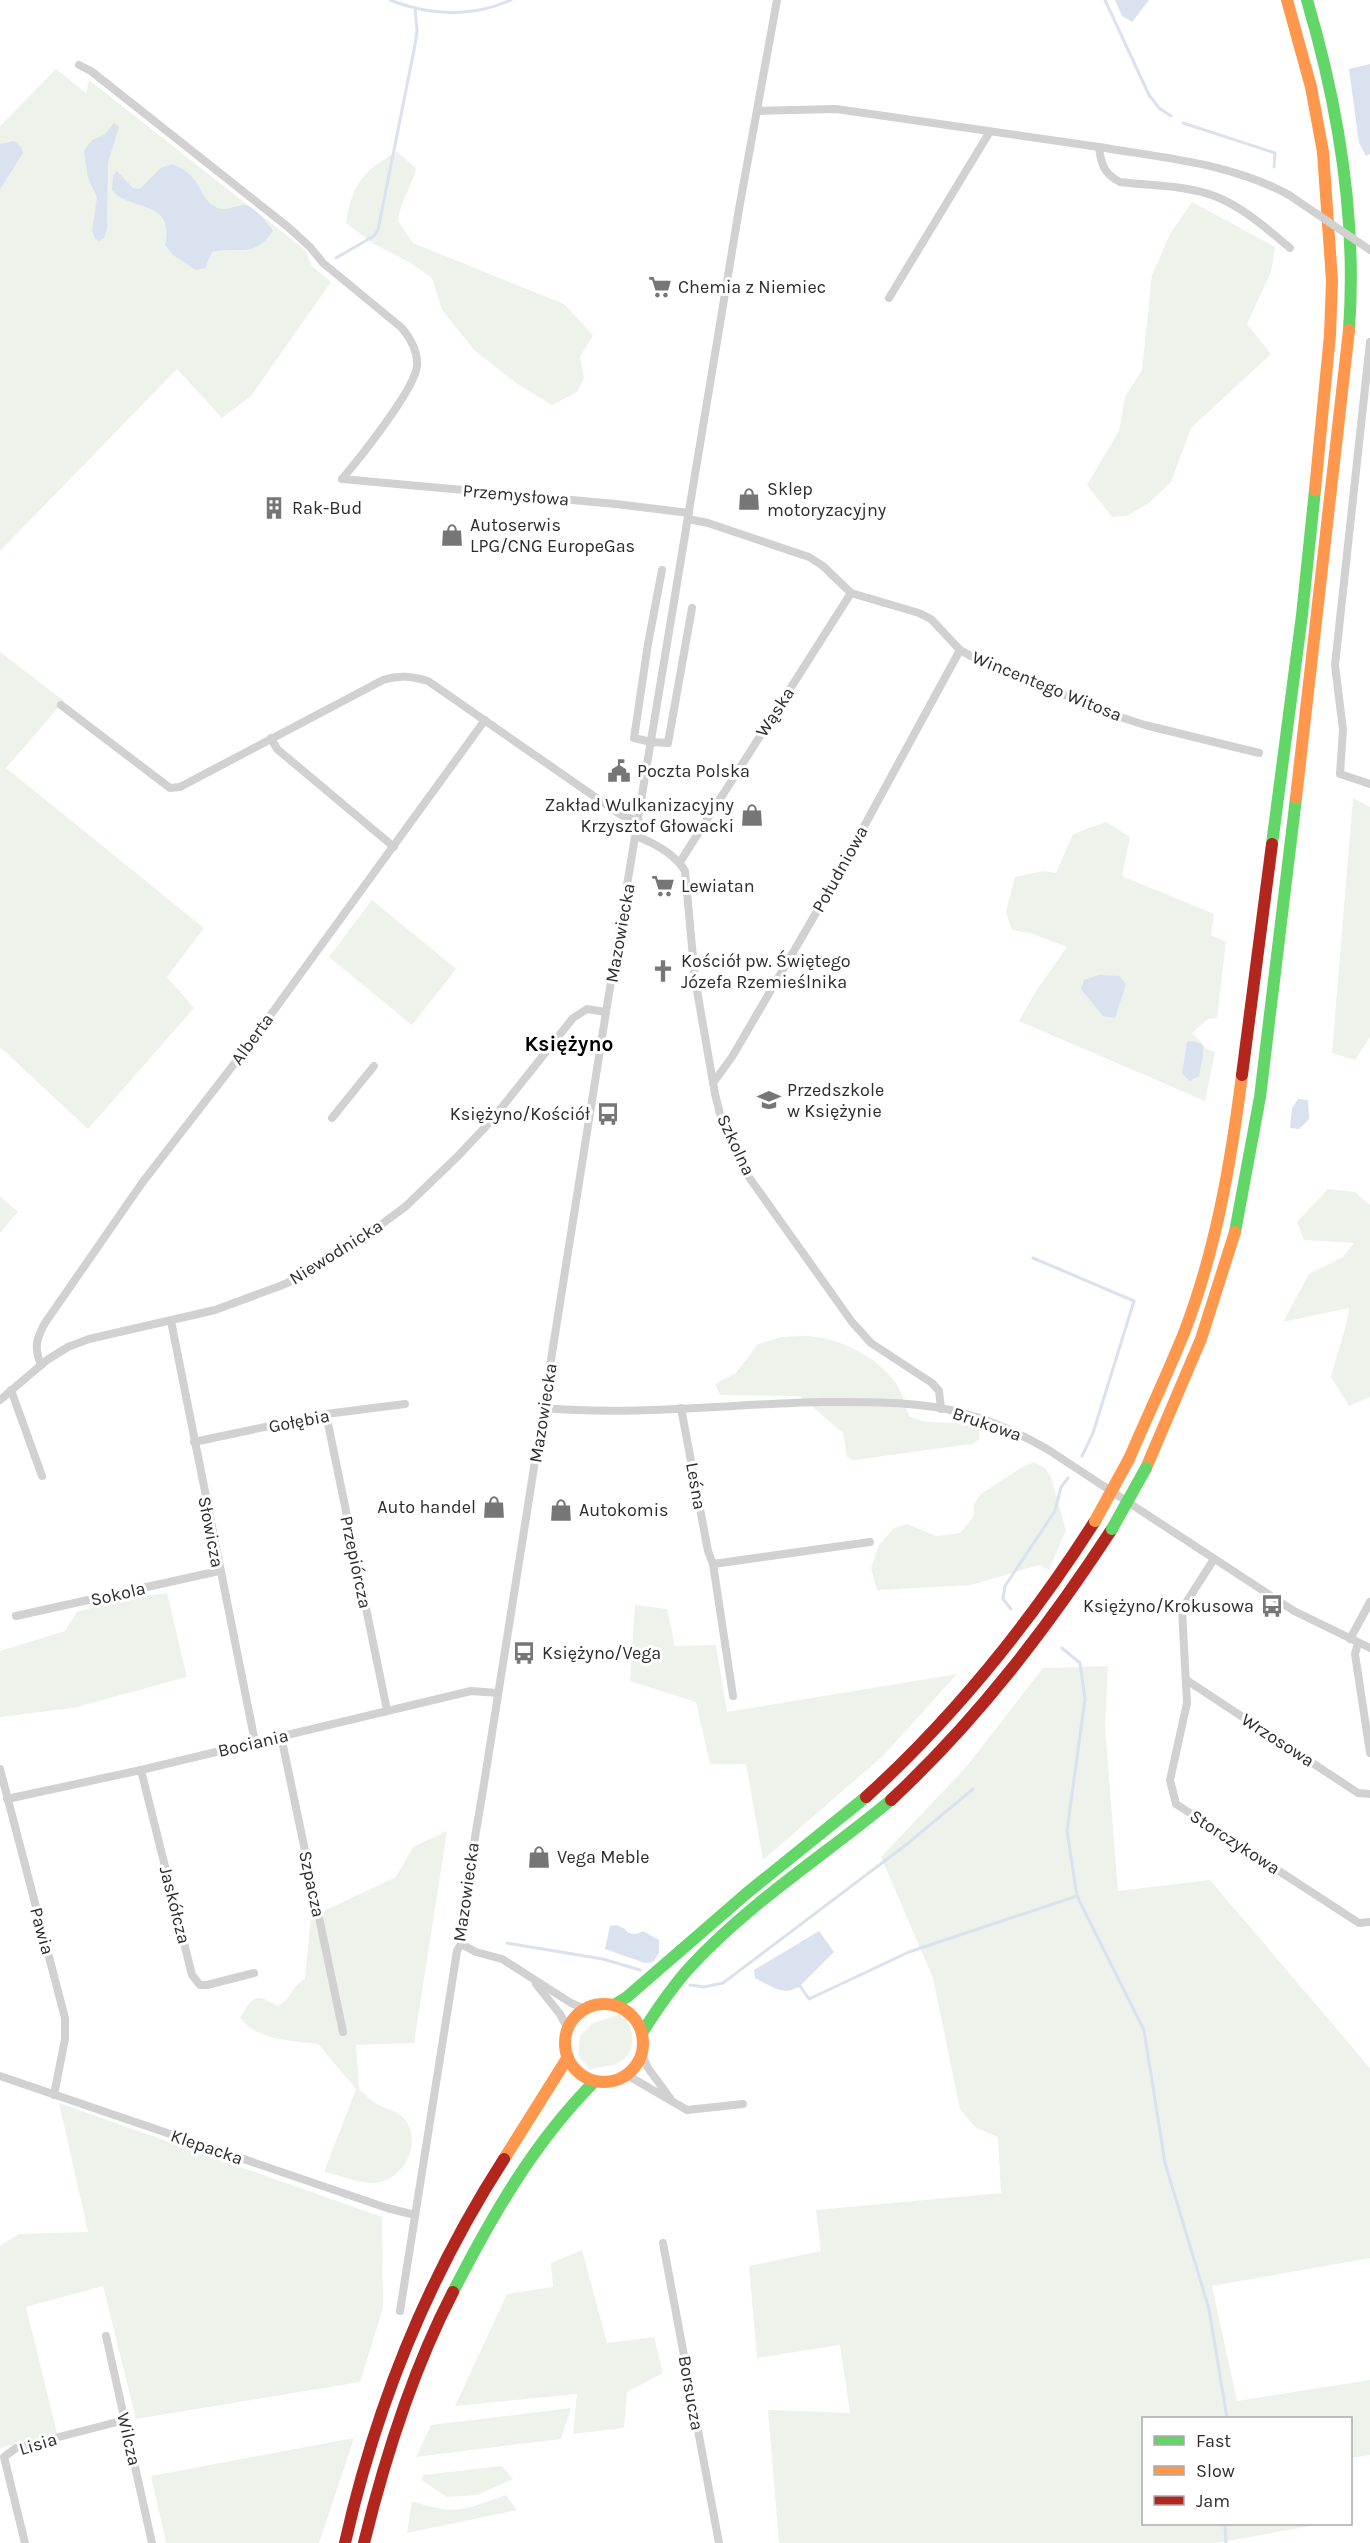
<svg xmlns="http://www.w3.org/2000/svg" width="1370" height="2543" font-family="Karla,sans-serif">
	<rect width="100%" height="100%" fill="#fff"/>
	<g fill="#edf2eb">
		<path d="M56,69L86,93L89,80L305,250L312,266L331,282L251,396L222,418L177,369L0,551V126Z"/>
		<path d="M397,152L416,168C412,187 400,201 398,221L413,243L564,304L593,335L580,357L584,378L577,392L552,405L516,383L475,351L442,310L432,278L409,262L374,244L346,223C352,185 363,170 397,152Z"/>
		<path d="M1192,202L1275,247L1271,272L1247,324L1271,354L1191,428L1171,482L1149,503L1127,516L1112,517L1087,485L1119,431L1125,397L1142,370L1152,275L1171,232Z"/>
		<path d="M0,652L64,701L6,768L204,928L167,977L194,1008L88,1129L0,1047Z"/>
		<path d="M1353,798L1370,807V1037L1355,1060L1332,1053Z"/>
		<path d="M1106,822L1130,837L1122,876L1214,914L1211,935L1226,942L1217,1018L1208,1019L1192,1033L1207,1049L1215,1052L1205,1101L1019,1021L1036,991L1067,947L1030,933L1012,930L1006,912L1015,877L1043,871L1056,873L1073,834Z"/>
		<path d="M372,900L456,969L412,1025L329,957Z"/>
		<path d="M1328,1189L1355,1192L1370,1205V1397L1349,1406L1331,1377C1337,1353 1346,1332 1349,1308L1283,1322L1309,1274L1343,1257L1354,1243L1304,1240L1297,1222Z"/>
		<path d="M0,1196L18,1212L0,1233Z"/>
		<path d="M782,1337C792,1337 804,1335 815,1337C843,1340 878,1358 895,1382C902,1392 905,1405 909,1416C931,1428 957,1417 979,1429L980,1439L972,1444L854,1460L847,1457L843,1433L800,1396L720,1395L715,1384L736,1373L758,1344Z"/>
		<path d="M1034,1462L1045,1468L1051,1478L1066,1530L1049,1570L1039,1565L971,1585L877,1590L871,1568L879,1545L894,1528L907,1524L936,1536L960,1533L974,1516V1504L981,1494L1022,1467Z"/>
		<path d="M167,1593L187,1677L73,1708L0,1717V1651L65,1631L77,1612L118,1600Z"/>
		<path d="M635,1605L667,1609L675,1646L716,1645L727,1712L957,1674L884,1755L763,1860L746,1764H710L696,1702L630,1681Z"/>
		<path d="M1108,1666L1105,1727L1118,1891L1210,1880L1370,2068V2258L1212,2286L1237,2401L1370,2380V2455L1351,2458L1350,2418H1144V2524L1316,2525L1216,2543H779L768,2410L850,2413L840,2345L757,2358L749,2266L821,2251L816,2210L1001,2193L998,2137L975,2127L960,2109L933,1978L881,1857L967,1766L1043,1668Z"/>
		<path d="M447,1831L414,2043L356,2045L359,2089C365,2094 370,2100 377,2104C387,2110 402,2111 408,2124C421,2150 400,2184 370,2183C355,2182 339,2175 324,2172L356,2089L318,2044C289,2040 259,2041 240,2018C252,1997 255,1992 277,2006C290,2002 292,1985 305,1979L311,1917L396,1877L413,1847Z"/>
		<path d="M621,2014C637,2028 638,2058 613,2065C605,2067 598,2066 590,2070L578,2055L580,2036L593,2023Z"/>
		<path d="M59,2103L382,2217L383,2308L360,2382L136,2419L103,2286L26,2307L57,2433L0,2448V2246L19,2234L88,2232Z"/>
		<path d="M582,2250L607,2343L654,2337L663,2373L627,2392L624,2428L573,2434L577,2394L455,2406L507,2294L553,2287L551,2263Z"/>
		<path d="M571,2408L561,2439L416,2457L431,2425Z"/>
		<path d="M354,2438L319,2543H166L151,2476Z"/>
		<path d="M502,2466L513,2479L477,2495L447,2497L421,2480L423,2475Z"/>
		<path d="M506,2495L517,2510L407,2533L412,2501C457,2516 463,2510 506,2495Z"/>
	</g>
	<g fill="#d9e2ee">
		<path d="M1115,0H1149L1132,22L1122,16Z"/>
		<path d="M1370,64V154L1366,156L1359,143L1349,69Z"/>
		<path d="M114,123L119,127L108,162L107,229L104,238L99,241L95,238L92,231L97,197L88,178L84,151L92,140L104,135Z"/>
		<path d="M14,141L21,147L23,153L0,189V144Z"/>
		<path d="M172,164C202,175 196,194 214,206C226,214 235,204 246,205C253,206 270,225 273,231C253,259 240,246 212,252L205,268L196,270L173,255L165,245C176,198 129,212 112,190L113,176L117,171L133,188L140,189L161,168Z"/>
		<path d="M1099,975L1119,976L1126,984L1115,1018L1103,1016L1081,989L1084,980Z"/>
		<path d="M1193,1041L1203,1045V1056L1199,1076L1190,1081L1182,1074L1187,1042Z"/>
		<path d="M1298,1099L1308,1100L1309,1119L1299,1129L1290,1128L1292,1108Z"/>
		<path d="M616,1925L625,1929L628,1933L636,1934L643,1931L659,1940V1953L653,1962L645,1963L605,1949L610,1926Z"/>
		<path d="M819,1931L834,1952L800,1986C784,1997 771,1986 755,1978L754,1970Z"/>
	</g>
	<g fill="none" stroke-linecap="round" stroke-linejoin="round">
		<g stroke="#d9e2ee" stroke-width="3">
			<path d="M390,0C431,16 471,18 511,0"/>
			<path d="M1105,0L1149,95L1159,108L1171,116"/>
			<path d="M1183,123L1275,153L1274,167"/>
			<path d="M336,258L374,236L378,230L415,45L417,31L415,8"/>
			<path d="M1033,1258L1134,1301L1093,1433L1082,1456"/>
			<path d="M1011,1609L1003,1599L1005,1586L1055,1511L1061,1487L1068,1478"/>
			<path d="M1062,1648L1080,1663L1085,1699L1067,1831L1077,1896"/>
			<path d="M507,1943L603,1959L640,1970"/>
			<path d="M690,1985L704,1987L723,1983L907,1844L973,1789"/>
			<path d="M800,1986L809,1999L909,1952L1077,1896L1144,2030L1165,2163L1209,2309L1227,2418"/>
			<path d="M1225,2524L1226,2543"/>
		</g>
		<g stroke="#d1d1d1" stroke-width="8">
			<path d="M79,65L91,71L288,227L310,247L323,263L402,328C411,339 418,351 417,366C415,389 359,459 342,479"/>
			<path d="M757,111L836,109L1099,147C1101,164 1104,174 1120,182C1152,186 1187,185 1217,197C1244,208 1267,229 1290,248"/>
			<path d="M1099,147C1164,158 1231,163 1289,195"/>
			<path d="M889,298L989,133"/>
			<path d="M1370,342L1335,665L1343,730L1340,774L1370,784"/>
			<path d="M342,479L616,504L689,513"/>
			<path d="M688,519L708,523L809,557L823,566L851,593L919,613L931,619L960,650L978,660L1117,716L1145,725L1259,753"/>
			<path d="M662,570L648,644L634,738L651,742L668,743L692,608"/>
			<path d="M61,705L170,788L180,787L383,680C399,675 411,676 428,681L621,815L639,821"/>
			<path d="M271,738L277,749L394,847"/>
			<path d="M636,836C654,843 675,854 685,871L695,979L715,1094L722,1122L741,1166L852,1322L871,1343L932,1383L939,1391L941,1409"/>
			<path d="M680,862L851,593"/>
			<path d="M713,1083L732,1057L830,889L960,650"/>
			<path d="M332,1118L374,1066"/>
			<path d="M171,1321L255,1742"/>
			<path d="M41,1365C34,1348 36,1339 45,1323L142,1183L248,1046L485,720"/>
			<path d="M11,1390L42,1476"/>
			<path d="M0,1400L47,1360L68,1347L89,1339L215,1310L280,1286L301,1277L375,1229L405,1207L458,1156L491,1121L573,1018L587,1009L606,1012"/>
			<path d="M544,1408C635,1416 731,1404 822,1402C869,1402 918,1401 963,1413C993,1421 1021,1434 1047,1449L1294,1611L1370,1648"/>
			<path d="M681,1408L708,1551L713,1564L733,1696"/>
			<path d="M326,1414L387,1710"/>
			<path d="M194,1442L326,1414L405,1404"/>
			<path d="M1214,1559L1182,1609L1187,1703L1170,1780L1176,1804L1359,1923L1370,1922"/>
			<path d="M713,1564L870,1542"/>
			<path d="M16,1616L219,1571"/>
			<path d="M1350,1639L1370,1602"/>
			<path d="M1358,1643L1355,1654L1370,1753"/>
			<path d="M1188,1681L1358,1793L1370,1794"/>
			<path d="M281,1736L343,2032"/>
			<path d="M0,1769L65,2018V2039L54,2095"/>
			<path d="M141,1770L192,1975L200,1985H207L254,1973"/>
			<path d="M7,1799L141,1770L471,1691L498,1693"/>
			<path d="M461,1944L476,1952L502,1959L571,2003L585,2009"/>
			<path d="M536,1984L560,2014L568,2029"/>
			<path d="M642,2054L648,2068L670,2098"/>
			<path d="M627,2075L687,2110L743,2104"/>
			<path d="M0,2076L387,2208L415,2215"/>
			<path d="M663,2243L719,2543"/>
			<path d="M400,2311L457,1951L461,1944L459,1932L483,1790L606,1012L739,209L777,0"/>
			<path d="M106,2336L152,2543"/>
			<path d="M25,2543L4,2457L16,2448L125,2420"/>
		</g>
		<g stroke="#63d668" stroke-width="12">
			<path d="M1307,0C1339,108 1357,218 1349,330"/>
			<path d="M1272,844L1302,615L1315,490"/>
			<path d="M1235,1232L1260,1097L1296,798"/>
			<path d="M614,2005L627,1997L747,1893L866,1797"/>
			<path d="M642,2033C657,2009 672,1987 691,1966C749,1903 825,1855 891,1800"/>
			<path d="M453,2292C492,2216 534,2142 595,2081"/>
		</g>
		<g stroke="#ff974d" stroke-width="12">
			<path d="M1287,0L1311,87L1323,152L1332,281L1330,335L1315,490"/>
			<path d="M1296,798L1349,330"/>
			<path d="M1129,1459C1147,1417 1167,1375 1184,1333C1216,1250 1231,1162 1242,1075"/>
			<path d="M1146,1468L1201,1339L1235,1232"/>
			<circle cx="604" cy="2043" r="39"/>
			<path d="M504,2159L568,2057"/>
		</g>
		<g stroke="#b3261e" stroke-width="12">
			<path d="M1242,1075L1272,844"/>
			<path d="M866,1797C955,1716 1030,1623 1095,1521"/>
			<path d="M891,1800C978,1719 1048,1627 1112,1529"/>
			<path d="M345,2543C376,2405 428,2277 504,2159"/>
			<path d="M364,2543C385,2457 412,2371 453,2292"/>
		</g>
		<path stroke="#d1d1d1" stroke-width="8" d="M1289,195L1370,250"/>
		<path stroke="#63d668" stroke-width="12" d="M1112,1529L1146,1468"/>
		<path stroke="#ff974d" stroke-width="12" d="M1095,1521L1129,1459"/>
	</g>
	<defs>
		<g id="supermarket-bare" transform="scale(1.8)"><path d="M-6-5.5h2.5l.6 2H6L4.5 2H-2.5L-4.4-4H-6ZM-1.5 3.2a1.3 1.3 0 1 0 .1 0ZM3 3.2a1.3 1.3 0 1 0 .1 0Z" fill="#767676" stroke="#fff" stroke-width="2.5" paint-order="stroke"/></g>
		<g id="shop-bare" transform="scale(1.8)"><path d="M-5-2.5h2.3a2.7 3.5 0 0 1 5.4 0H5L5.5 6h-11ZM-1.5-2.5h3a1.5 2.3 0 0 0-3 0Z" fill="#767676" stroke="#fff" stroke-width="2.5" paint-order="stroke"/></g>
		<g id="building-bare" transform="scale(1.8)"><path d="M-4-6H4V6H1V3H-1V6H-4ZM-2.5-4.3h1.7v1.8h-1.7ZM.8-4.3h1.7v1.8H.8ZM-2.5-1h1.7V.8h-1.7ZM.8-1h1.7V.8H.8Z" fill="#767676" stroke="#fff" stroke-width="2.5" paint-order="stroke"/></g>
		<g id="civic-bare" transform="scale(1.8)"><path d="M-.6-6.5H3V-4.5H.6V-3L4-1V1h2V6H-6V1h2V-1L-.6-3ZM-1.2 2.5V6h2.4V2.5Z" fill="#767676" stroke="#fff" stroke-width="2.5" paint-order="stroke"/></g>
		<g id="church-bare" transform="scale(1.8)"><path d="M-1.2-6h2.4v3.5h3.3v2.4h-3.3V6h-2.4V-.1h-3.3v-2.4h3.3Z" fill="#767676" stroke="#fff" stroke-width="2.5" paint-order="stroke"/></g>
		<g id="school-bare" transform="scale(1.8)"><path d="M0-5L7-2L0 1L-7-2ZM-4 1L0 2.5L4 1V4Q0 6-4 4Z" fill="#767676" stroke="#fff" stroke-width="2.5" paint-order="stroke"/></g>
		<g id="bus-bare" transform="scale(1.8)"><path d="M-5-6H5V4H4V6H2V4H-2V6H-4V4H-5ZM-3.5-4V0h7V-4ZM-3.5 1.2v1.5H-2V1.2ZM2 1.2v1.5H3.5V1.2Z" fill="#767676" stroke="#fff" stroke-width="2.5" paint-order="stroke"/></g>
	</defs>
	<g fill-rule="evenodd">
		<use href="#supermarket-bare" x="660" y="287"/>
		<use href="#shop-bare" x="749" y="499"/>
		<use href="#building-bare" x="274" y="508"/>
		<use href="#shop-bare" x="452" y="535"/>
		<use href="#civic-bare" x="619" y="771"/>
		<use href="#shop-bare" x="752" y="815"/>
		<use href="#supermarket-bare" x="663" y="886"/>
		<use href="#church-bare" x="663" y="971"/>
		<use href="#school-bare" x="769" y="1100"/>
		<use href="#bus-bare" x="608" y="1114"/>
		<use href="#shop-bare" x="494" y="1507"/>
		<use href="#shop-bare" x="561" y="1510"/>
		<use href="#bus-bare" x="1272" y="1606"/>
		<use href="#bus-bare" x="524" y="1653"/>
		<use href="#shop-bare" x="539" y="1857"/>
	</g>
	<g text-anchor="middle" stroke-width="6" stroke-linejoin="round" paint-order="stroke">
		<g font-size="18" fill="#2c2c2c" stroke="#fff" text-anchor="start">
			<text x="678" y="293">Chemia z Niemiec</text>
			<text x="767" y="495">Sklep<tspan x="767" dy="21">motoryzacyjny</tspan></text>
			<text x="292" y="514">Rak-Bud</text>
			<text x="470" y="531">Autoserwis<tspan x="470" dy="21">LPG/CNG EuropeGas</tspan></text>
			<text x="637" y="777">Poczta Polska</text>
			<text x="734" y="811" text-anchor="end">Zakład Wulkanizacyjny<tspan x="734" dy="21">Krzysztof Głowacki</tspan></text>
			<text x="681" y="892">Lewiatan</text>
			<text x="681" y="967">Kościół pw. Świętego<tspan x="681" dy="21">Józefa Rzemieślnika</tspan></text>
			<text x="787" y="1096">Przedszkole<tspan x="787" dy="21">w Księżynie</tspan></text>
			<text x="590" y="1120" text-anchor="end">Księżyno/Kościół</text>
			<text x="476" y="1513" text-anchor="end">Auto handel</text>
			<text x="579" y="1516">Autokomis</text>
			<text x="1254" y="1612" text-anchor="end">Księżyno/Krokusowa</text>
			<text x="542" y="1659">Księżyno/Vega</text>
			<text x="557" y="1863">Vega Meble</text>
		</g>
		<g font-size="18" fill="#2c2c2c" stroke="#fff">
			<text transform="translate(516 495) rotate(5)" y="6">Przemysłowa</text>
			<text transform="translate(1047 686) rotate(22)" y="6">Wincentego Witosa</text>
			<text transform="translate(775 712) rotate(-57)" y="6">Wąska</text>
			<text transform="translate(840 869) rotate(-61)" y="6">Południowa</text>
			<text transform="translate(620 933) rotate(-80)" y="6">Mazowiecka</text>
			<text transform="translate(252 1039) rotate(-54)" y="6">Alberta</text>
			<text transform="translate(736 1145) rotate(65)" y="6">Szkolna</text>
			<text transform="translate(336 1252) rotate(-32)" y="6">Niewodnicka</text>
			<text transform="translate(543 1413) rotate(-81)" y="6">Mazowiecka</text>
			<text transform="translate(299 1421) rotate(-11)" y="6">Gołębia</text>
			<text transform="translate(987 1424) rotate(19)" y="6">Brukowa</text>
			<text transform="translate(696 1486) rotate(80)" y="6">Leśna</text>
			<text transform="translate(211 1532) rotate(79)" y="6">Słowicza</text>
			<text transform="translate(356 1562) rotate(78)" y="6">Przepiórcza</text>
			<text transform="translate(118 1594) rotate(-13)" y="6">Sokola</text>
			<text transform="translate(1278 1740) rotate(33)" y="6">Wrzosowa</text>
			<text transform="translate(253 1743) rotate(-13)" y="6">Bociania</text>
			<text transform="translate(1235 1842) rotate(33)" y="6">Storczykowa</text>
			<text transform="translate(312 1884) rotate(78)" y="6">Szpacza</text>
			<text transform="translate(466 1892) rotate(-82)" y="6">Mazowiecka</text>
			<text transform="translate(175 1905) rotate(76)" y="6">Jaskółcza</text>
			<text transform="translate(42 1931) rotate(75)" y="6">Pawia</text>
			<text transform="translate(207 2147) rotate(19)" y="6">Klepacka</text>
			<text transform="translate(691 2393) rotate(80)" y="6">Borsucza</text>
			<text transform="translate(129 2439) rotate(77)" y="6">Wilcza</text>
			<text transform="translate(38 2444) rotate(-17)" y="6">Lisia</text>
		</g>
		<g font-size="21" font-weight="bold" fill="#000" stroke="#fff">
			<text x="569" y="1051">Księżyno</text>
		</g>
	</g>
	<rect x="1142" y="2417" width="210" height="108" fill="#ffffff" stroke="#ababab" stroke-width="1.5"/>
	<rect x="1154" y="2436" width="30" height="9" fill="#63d668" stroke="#ababab" stroke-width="1.5"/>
	<text x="1196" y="2447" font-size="18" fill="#2c2c2c">Fast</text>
	<rect x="1154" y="2466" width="30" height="9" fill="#ff974d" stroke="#ababab" stroke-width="1.5"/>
	<text x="1196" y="2477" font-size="18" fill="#2c2c2c">Slow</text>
	<rect x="1154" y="2496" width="30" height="9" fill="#b3261e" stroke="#ababab" stroke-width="1.5"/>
	<text x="1196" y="2507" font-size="18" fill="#2c2c2c">Jam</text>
</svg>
